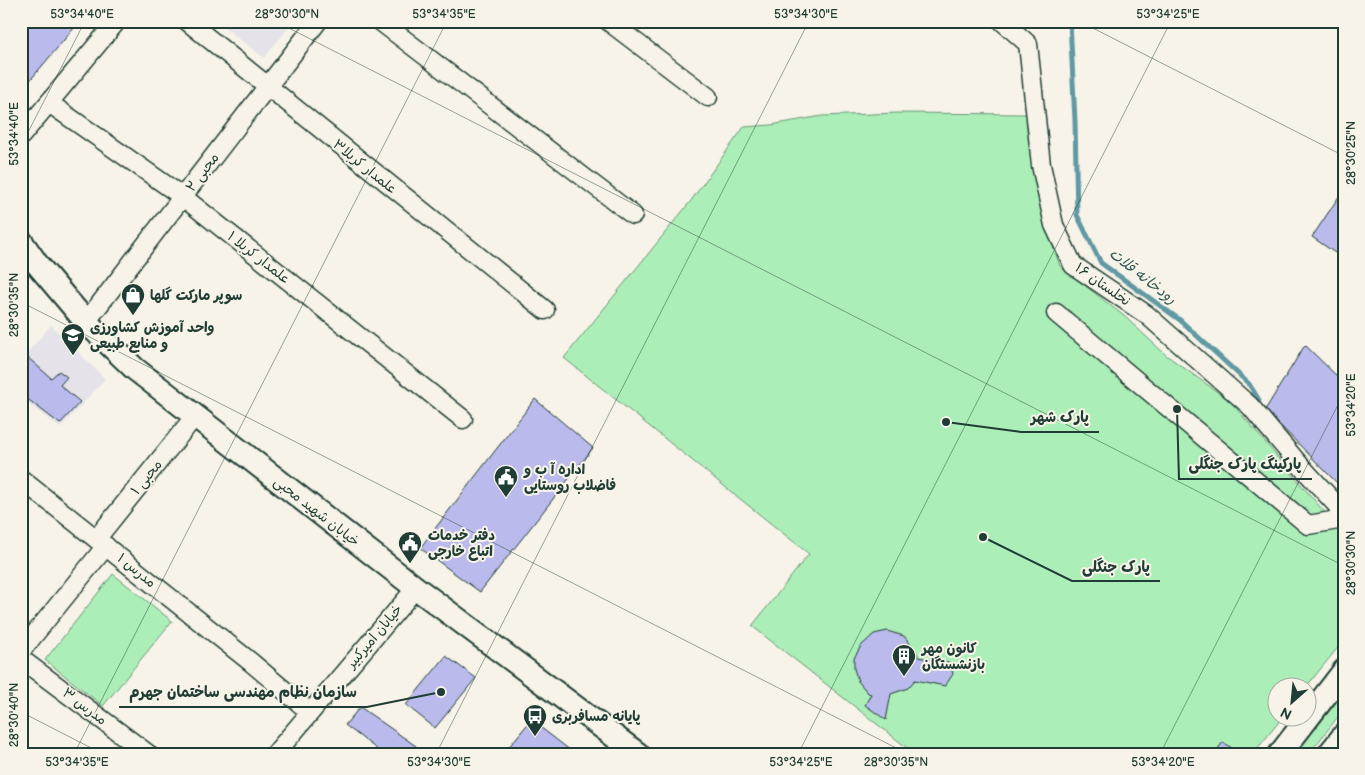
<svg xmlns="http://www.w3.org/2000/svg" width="1365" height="775" font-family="'Balsamiq Sans','Playpen Sans Arabic',sans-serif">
	<rect width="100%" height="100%" fill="#f7f3e8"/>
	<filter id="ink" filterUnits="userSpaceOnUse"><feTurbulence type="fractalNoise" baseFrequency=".02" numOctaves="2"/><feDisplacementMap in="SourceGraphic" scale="10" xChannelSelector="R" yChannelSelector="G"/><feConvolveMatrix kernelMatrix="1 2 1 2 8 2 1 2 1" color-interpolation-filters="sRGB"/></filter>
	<g filter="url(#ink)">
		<g fill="#e5e2e9">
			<path d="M216,21H294L264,58Z"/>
			<path d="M51,325L105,379L60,428L21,398V360Z"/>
		</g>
		<g fill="#aceeb8" stroke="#669676">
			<path d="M897,113L1027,114L1043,217L1060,266L1124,316L1166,355L1230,401L1344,535V640L1306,687L1278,688V718H1282L1253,754H915L752,626L809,554L564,358L690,202L744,127L771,125L822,116Z"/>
			<path d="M113,574L172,621L103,706L45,660Z"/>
			<path d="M1344,693V709L1309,754H1295Z"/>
		</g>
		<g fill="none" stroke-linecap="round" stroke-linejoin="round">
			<path stroke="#6099a3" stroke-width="5" d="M1070,21L1075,121L1077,215L1101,263L1180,320L1249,384L1259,400"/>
		</g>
		<g fill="#babaec" stroke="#1f3d34">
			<path d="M21,21H80L21,91Z"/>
			<path d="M1344,189V259L1312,237Z"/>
			<path d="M1305,345L1344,383V478L1339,485L1265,410Z"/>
			<path d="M26,356L51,378L59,371L67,377L60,385L80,402L60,424L21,394V362Z"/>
			<path d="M535,399L593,448L480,592L420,548Z"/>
			<path d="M887,631L904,636L916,651L918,657L950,663L953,674L945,686L915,680L908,688L891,694L886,720L865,705L871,694L868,693L858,681L854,669V658L861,646L874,634Z"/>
			<path d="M446,656L476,678L435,728L406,705Z"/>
			<path d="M360,707L416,746L409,754H383L345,725Z"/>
			<path d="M531,720L575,754H503Z"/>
			<path d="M1223,742L1239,753L1214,754Z"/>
		</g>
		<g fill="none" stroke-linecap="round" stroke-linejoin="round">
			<g stroke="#1f3d34" stroke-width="21">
				<g id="minor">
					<path d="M187,21L545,310"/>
					<path d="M380,21L633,215"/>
					<path d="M608,21L708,97"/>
					<path d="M1002,21L1028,44L1041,165L1054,225L1073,265L1147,315L1250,406L1299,464L1344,513"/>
					<path d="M49,103L183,197L463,419"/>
					<path d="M21,136L117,21"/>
					<path d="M1056,313L1308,525L1344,519"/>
					<path d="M86,322L318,21"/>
					<path d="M21,479L252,663L310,712"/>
					<path d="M97,538L195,416"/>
					<path d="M21,651L106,546"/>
					<path d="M21,659L148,754"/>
					<path d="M275,754L416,588"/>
				</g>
			</g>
			<g stroke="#1f3d34" stroke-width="26">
				<g id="major">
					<path d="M21,241L37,264L86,322L135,369L416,588L638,754"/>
					<path d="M1280,754L1344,671"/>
					<path d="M1329,754L1344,735"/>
				</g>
			</g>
			<use href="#minor" stroke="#f7f3e8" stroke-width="18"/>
			<use href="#major" stroke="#f7f3e8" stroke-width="22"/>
		</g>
	</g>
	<path fill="none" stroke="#1f3d34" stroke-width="1" stroke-opacity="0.45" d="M275,21L1344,566M1079,21L1344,156M21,146L85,21M21,302L908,754M21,712L103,754M74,754L447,21M436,754L809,21M798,754L1171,21M1160,754L1344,393"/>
	<defs>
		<g id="shop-pin" transform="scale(1.25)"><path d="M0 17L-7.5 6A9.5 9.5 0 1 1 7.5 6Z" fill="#1f3d34" stroke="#f7f3e8"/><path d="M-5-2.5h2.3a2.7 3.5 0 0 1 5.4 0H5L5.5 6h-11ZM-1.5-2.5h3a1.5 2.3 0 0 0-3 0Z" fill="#fff"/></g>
		<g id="university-pin" transform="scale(1.25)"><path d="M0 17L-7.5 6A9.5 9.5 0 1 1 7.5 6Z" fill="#1f3d34" stroke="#f7f3e8"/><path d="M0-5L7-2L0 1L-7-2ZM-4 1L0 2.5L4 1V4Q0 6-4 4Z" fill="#fff"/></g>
		<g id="civic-pin" transform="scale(1.25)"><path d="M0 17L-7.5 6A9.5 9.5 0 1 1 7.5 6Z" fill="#1f3d34" stroke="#f7f3e8"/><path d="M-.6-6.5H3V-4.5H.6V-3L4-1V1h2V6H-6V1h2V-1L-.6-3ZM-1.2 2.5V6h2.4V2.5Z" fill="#fff"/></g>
		<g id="building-pin" transform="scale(1.25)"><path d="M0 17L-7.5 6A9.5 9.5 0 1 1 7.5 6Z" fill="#1f3d34" stroke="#f7f3e8"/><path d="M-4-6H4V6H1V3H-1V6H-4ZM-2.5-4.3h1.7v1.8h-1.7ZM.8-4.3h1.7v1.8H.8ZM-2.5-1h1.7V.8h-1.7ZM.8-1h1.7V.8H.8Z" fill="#fff"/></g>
		<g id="bus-pin" transform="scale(1.25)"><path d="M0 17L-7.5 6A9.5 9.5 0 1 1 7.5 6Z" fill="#1f3d34" stroke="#f7f3e8"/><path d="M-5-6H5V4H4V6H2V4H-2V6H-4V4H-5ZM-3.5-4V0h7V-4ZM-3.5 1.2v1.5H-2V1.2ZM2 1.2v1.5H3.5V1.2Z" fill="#fff"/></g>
	</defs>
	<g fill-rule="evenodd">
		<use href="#shop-pin" x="133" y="295"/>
		<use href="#university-pin" x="73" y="335"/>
		<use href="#civic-pin" x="506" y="477"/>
		<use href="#civic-pin" x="410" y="543"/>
		<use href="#building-pin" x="904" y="656"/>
		<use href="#bus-pin" x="535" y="716"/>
	</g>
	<g text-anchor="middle" stroke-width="4" stroke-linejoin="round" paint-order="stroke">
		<g font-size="14" fill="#1f3d34" stroke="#f7f3e8">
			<text transform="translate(365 166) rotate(39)" y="5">علمدار کربلا۳</text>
			<text transform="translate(202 172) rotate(-53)" y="5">محبی ۲</text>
			<text transform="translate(259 257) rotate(38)" y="5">علمدار کربلا ۱</text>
			<text transform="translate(1103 284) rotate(35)" y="5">نخلستان ۱۶</text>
			<text transform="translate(146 477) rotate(-51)" y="5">محبی ۱</text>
			<text transform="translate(317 511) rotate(38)" y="5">خیابان شهید محبی</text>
			<text transform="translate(137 570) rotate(39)" y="5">مدرس ۱</text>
			<text transform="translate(374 636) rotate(-50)" y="5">خیابان امیرکبیر</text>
			<text transform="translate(85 706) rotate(37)" y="5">مدرس ۳</text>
		</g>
		<g font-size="14" font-weight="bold" fill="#1f3d34" stroke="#f7f3e8" text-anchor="start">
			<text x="150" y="300">سوپر مارکت گلها</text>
			<text x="90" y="332">واحد آموزش کشاورزی<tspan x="90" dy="16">و منابع طبیعی</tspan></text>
			<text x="524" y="474">اداره آ ب و<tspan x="524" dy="16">فاضلاب روستایی</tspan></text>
			<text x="428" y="540">دفتر خدمات<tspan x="428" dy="16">اتباع خارجی</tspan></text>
			<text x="922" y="653">کانون مهر<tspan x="922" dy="16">بازنشستگان</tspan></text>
			<text x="552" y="721">پایانه مسافربری</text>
		</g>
		<g font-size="15" font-style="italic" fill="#355c59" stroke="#f7f3e8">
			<text transform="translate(1143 276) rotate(38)" y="5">رودخانه قلات</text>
		</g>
	</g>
	<path fill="none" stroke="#1f3d34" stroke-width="2" d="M946 422L1021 432H1099M1177 409L1179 479H1312M983 537L1072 581H1160M441 692L367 707H119"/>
	<g fill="#1f3d34" stroke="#f7f3e8" stroke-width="2">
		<circle cx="946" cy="422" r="5"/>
		<circle cx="1177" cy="409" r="5"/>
		<circle cx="983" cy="537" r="5"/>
		<circle cx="441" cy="692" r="5"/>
	</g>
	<g font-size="15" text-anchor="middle" font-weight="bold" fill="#1f3d34" stroke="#f7f3e8" stroke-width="4" stroke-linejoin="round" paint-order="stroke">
		<text x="1060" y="422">پارک شهر</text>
		<text x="1245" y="469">پارکینگ پارک جنگلی</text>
		<text x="1116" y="572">پارک جنگلی</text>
		<text x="243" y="697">سازمان نظام مهندسی ساختمان جهرم</text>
	</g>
	<rect width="1365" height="775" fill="none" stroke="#f7f3e8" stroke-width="55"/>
	<g transform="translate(1292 702) rotate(207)"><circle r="24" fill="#f7f3e8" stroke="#a1aaa0"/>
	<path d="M0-4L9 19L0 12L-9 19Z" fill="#1f3d34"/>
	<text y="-8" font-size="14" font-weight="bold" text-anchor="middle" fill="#1f3d34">N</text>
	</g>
	<rect x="28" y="28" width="1310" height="720" fill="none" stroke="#1f3d34" stroke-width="2"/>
	<g font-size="12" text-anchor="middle" fill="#1f3d34">
		<text x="82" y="18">53°34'40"E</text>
		<text x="287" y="18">28°30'30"N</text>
		<text x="444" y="18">53°34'35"E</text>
		<text x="806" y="18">53°34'30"E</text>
		<text x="1168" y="18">53°34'25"E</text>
		<text transform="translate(14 134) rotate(-90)" y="4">53°34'40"E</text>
		<text transform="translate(1351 153) rotate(-90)" y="4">28°30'25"N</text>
		<text transform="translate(14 305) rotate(-90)" y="4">28°30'35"N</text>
		<text transform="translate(1351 405) rotate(-90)" y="4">53°34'20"E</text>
		<text transform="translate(1351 563) rotate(-90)" y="4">28°30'30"N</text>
		<text transform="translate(14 715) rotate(-90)" y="4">28°30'40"N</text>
		<text x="77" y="766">53°34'35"E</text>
		<text x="439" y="766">53°34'30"E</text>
		<text x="801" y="766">53°34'25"E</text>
		<text x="896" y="766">28°30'35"N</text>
		<text x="1163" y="766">53°34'20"E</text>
	</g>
</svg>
